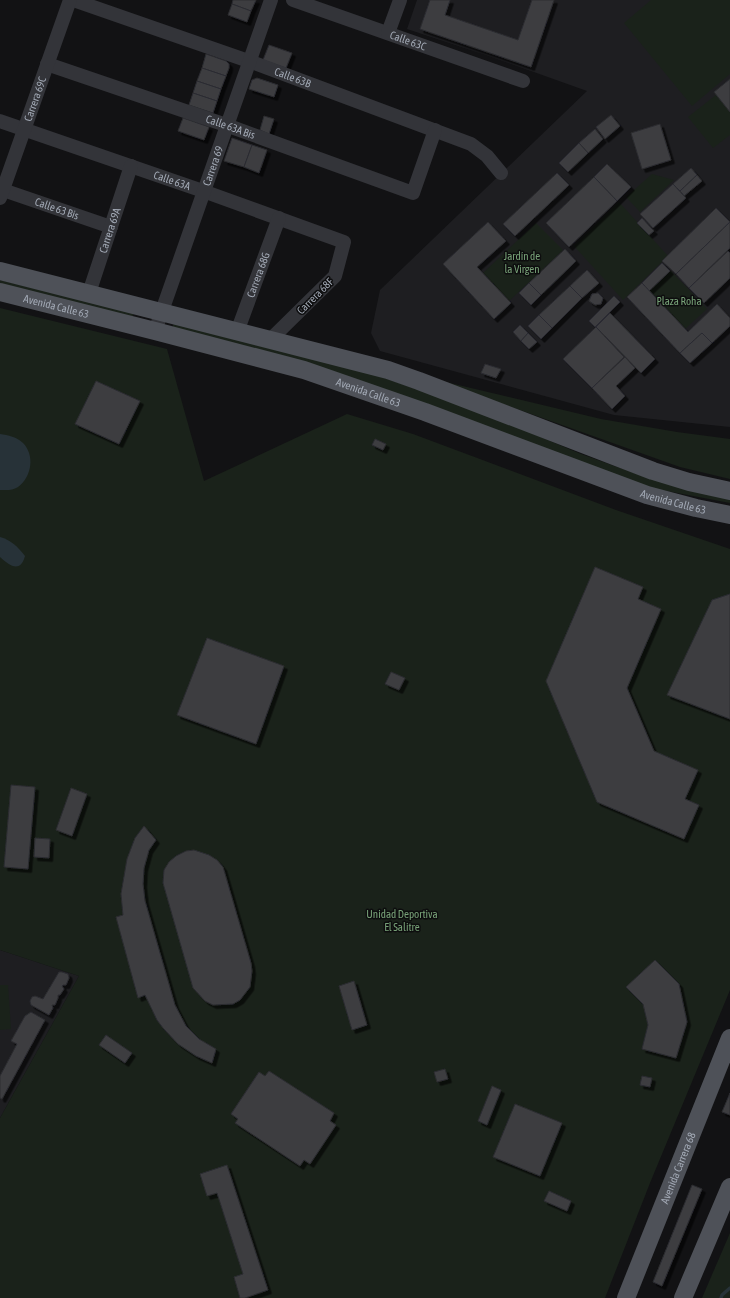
<svg xmlns="http://www.w3.org/2000/svg" width="730" height="1298" font-family="'Asap Condensed',sans-serif">
	<defs>
		<filter id="shadow"><feDropShadow dx="3.5" dy="3.5" stdDeviation="0" flood-color="#0009"/></filter>
	</defs>
	<rect width="100%" height="100%" fill="#121214"/>
	<g fill="#1e1e21">
		<path d="M417,0H730V427L614,415L380,351L371,333L380,290L587,91L486,55L407,29Z"/>
		<path d="M0,950L79,976L0,1118Z"/>
	</g>
	<g fill="#1a221a">
		<path d="M651,0H730V74L692,106L624,23Z"/>
		<path d="M716,95L730,112V135L713,148L688,117Z"/>
		<path d="M652,174L674,180L640,212L626,197Z"/>
		<path d="M619,202L668,256L623,300L574,246Z"/>
		<path d="M536,223L563,250L509,301L483,273Z"/>
		<path d="M671,271L707,309L685,329L649,291Z"/>
		<path d="M0,280L134,313L132,318L0,289Z"/>
		<path d="M0,308L167,349L204,481L347,414L413,434L616,510L730,549V990L650,1183L605,1298H0V1118L79,976L0,950Z"/>
		<path d="M174,322L345,364L484,413L581,454L651,479L730,497V503L646,487L172,329Z"/>
		<path d="M433,379L601,419L677,432L730,439V479L680,467Z"/>
		<path d="M0,985H8L11,1029L0,1030Z"/>
		<path d="M730,1233V1298H702Z"/>
	</g>
	<g fill="#273238">
		<path d="M0,434C8,435 17,437 23,443C35,455 32,477 18,487C12,491 6,490 0,490Z"/>
		<path d="M0,537C11,540 18,547 25,556C20,574 9,565 0,557Z"/>
	</g>
	<g fill="none" stroke-linecap="round" stroke-linejoin="round">
		<path stroke="#273238" stroke-width="3.5" d="M721,1298L722,1295L730,1288"/>
	</g>
	<g fill="#3c3d41" stroke="#2c2c30" filter="url(#shadow)">
		<path d="M233,0H256L251,11L232,4Z"/>
		<path d="M430,0H450L445,15L518,40L532,0H554L531,67L420,29Z"/>
		<path d="M232,4L251,11L247,22L228,15Z"/>
		<path d="M269,45L292,53L286,68L263,60Z"/>
		<path d="M206,54L226,61L229,64V68L226,76L202,68Z"/>
		<path d="M202,68L226,76L221,89L197,81Z"/>
		<path d="M257,78L278,85L274,97L249,89L252,80Z"/>
		<path d="M730,79V112L714,92Z"/>
		<path d="M197,81L221,89L217,101L193,93Z"/>
		<path d="M193,93L217,101L213,113L189,105Z"/>
		<path d="M611,115L620,126L605,139L596,127Z"/>
		<path d="M264,116L274,119L269,134L260,130Z"/>
		<path d="M183,118L209,127L204,140L178,131Z"/>
		<path d="M660,124L671,160L642,169L631,133Z"/>
		<path d="M595,129L603,139L588,153L579,143Z"/>
		<path d="M232,138L252,145L244,167L224,161Z"/>
		<path d="M579,143L588,153L568,172L559,163Z"/>
		<path d="M252,145L267,150L259,173L244,167Z"/>
		<path d="M607,164L631,187L617,201L594,177Z"/>
		<path d="M691,168L697,175L680,191L673,184Z"/>
		<path d="M557,173L569,185L515,236L503,224Z"/>
		<path d="M697,175L702,181L684,196L680,191Z"/>
		<path d="M594,177L617,201L569,247L546,223Z"/>
		<path d="M673,184L686,198L653,228L640,214Z"/>
		<path d="M716,208L730,222L676,274L662,261Z"/>
		<path d="M642,218L654,231L649,235L637,223Z"/>
		<path d="M488,222L506,241L477,267L511,303L494,319L443,264Z"/>
		<path d="M730,222V248L689,288L676,274Z"/>
		<path d="M565,249L576,261L541,295L529,283Z"/>
		<path d="M728,251L730,253V278L704,303L689,288Z"/>
		<path d="M662,263L670,271L649,291L642,283Z"/>
		<path d="M587,270L599,283L582,298L570,286Z"/>
		<path d="M529,283L541,295L531,305L519,293Z"/>
		<path d="M642,283L688,332L717,304L730,318V326L712,343L702,333L680,353L627,297Z"/>
		<path d="M570,286L582,298L552,328L539,315Z"/>
		<path d="M598,293L603,298L601,304L595,305L589,301L592,294Z"/>
		<path d="M614,296L620,302L595,327L589,321Z"/>
		<path d="M610,313L655,359L641,373L596,327Z"/>
		<path d="M539,315L552,328L541,339L528,326Z"/>
		<path d="M520,325L528,333L521,341L513,332Z"/>
		<path d="M596,327L624,357L592,388L563,359Z"/>
		<path d="M528,333L537,342L529,349L521,341Z"/>
		<path d="M702,333L712,343L690,363L680,353Z"/>
		<path d="M625,357L635,368L616,386L625,396L612,409L592,388Z"/>
		<path d="M485,364L501,369L496,378L481,373Z"/>
		<path d="M96,381L140,401L119,444L75,424Z"/>
		<path d="M375,439L386,444L383,450L372,445Z"/>
		<path d="M595,567L643,587L638,599L661,609L627,688L654,751L698,770L685,799L699,805L684,839L597,802L546,681Z"/>
		<path d="M730,594V719L667,695L712,600Z"/>
		<path d="M207,638L284,666L256,744L177,715Z"/>
		<path d="M391,672L405,678L399,690L385,684Z"/>
		<path d="M11,785L35,787L28,869L4,867Z"/>
		<path d="M71,788L87,794L72,836L56,830Z"/>
		<path d="M144,826L156,840L149,850L144,868L143,884L145,901L175,1005L186,1026L199,1039L216,1049L212,1063L196,1056L178,1044L163,1028L157,1020L145,995L138,998L116,917L123,915L121,894L127,859L135,838Z"/>
		<path d="M35,838L50,839L49,858L34,857Z"/>
		<path d="M194,850L209,855L217,860L223,867L251,963L252,971L250,987L240,1000L233,1004L213,1005L205,1001L193,988L163,883L164,870L169,862L176,856L186,851Z"/>
		<path d="M655,960L679,984L687,1022L676,1058L642,1049L648,1025L643,1004L626,987Z"/>
		<path d="M59,972H62L68,974L69,978L66,985H63L62,986L64,989L60,995H58V998L55,1005H52L53,1008L49,1015L31,1005L30,1001L32,997L35,996L43,999Z"/>
		<path d="M354,981L367,1025L352,1030L339,986Z"/>
		<path d="M31,1012L45,1020L2,1099L0,1098V1076L17,1044L11,1041L25,1016Z"/>
		<path d="M106,1035L132,1053L125,1063L99,1045Z"/>
		<path d="M445,1069L448,1079L437,1082L434,1072Z"/>
		<path d="M269,1071L334,1113L330,1121L336,1125L310,1164L304,1160L300,1166L235,1123L238,1119L231,1114L259,1072L265,1076Z"/>
		<path d="M642,1076L652,1078L650,1087L640,1085Z"/>
		<path d="M492,1086L501,1090L487,1125L478,1121Z"/>
		<path d="M730,1093V1115L722,1112Z"/>
		<path d="M515,1104L562,1123L540,1176L493,1157Z"/>
		<path d="M227,1165L268,1290L245,1298H240L234,1277L243,1274L217,1193L207,1196L200,1174Z"/>
		<path d="M692,1185L702,1189L662,1286L653,1282Z"/>
		<path d="M549,1191L571,1201L567,1211L544,1201Z"/>
	</g>
	<g fill="none" stroke-linecap="round" stroke-linejoin="round">
		<g stroke="#333439" stroke-width="14">
			<path id="s1" d="M73,0L257,64L471,144L487,156L501,173"/>
			<path id="s2" d="M293,0L523,81"/>
			<path d="M388,33L400,0"/>
			<path id="s3" d="M47,64L226,125L413,193L435,130"/>
			<path id="s4" d="M0,121L203,191L344,242L335,276L270,340"/>
			<path id="s5" d="M3,190L111,227"/>
			<path id="s6" d="M0,198L70,0"/>
			<path id="s7" d="M89,293L131,166"/>
			<path id="s8" d="M155,331L271,0"/>
			<path id="s9" d="M237,332L279,218"/>
		</g>
		<g stroke="#4e5158" stroke-width="18">
			<path d="M0,271L388,370L419,381L653,471L689,482L730,491"/>
			<path id="s10" d="M0,292L155,331L304,370L425,412L647,495L696,508L730,515"/>
			<path id="s11" d="M626,1298L730,1038"/>
			<path d="M683,1298L730,1187"/>
		</g>
	</g>
	<g text-anchor="middle" stroke-width="3" stroke-linejoin="round" paint-order="stroke">
		<g font-size="11" fill="#a2a9b5" stroke="#0d0d0e">
			<text dy="4" stroke="none"><textPath href="#s2" startOffset="122">Calle 63C</textPath></text>
			<text dy="4" stroke="none"><textPath href="#s1" startOffset="233">Calle 63B</textPath></text>
			<text dy="4" stroke="none"><textPath href="#s6" startOffset="105">Carrera 69C</textPath></text>
			<text dy="4" stroke="none"><textPath href="#s3" startOffset="194">Calle 63A Bis</textPath></text>
			<text dy="4" stroke="none"><textPath href="#s8" startOffset="175">Carrera 69</textPath></text>
			<text dy="4" stroke="none"><textPath href="#s4" startOffset="182">Calle 63A</textPath></text>
			<text dy="4" stroke="none"><textPath href="#s5" startOffset="57">Calle 63 Bis</textPath></text>
			<text dy="4" stroke="none"><textPath href="#s7" startOffset="66">Carrera 69A</textPath></text>
			<text dy="4" stroke="none"><textPath href="#s9" startOffset="61">Carrera 68G</textPath></text>
			<text transform="translate(315 296) rotate(-45)" y="4">Carrera 68F</text>
			<text dy="4" stroke="none"><textPath href="#s10" startOffset="58">Avenida Calle 63</textPath></text>
			<text dy="4" stroke="none"><textPath href="#s10" startOffset="382">Avenida Calle 63</textPath></text>
			<text dy="4" stroke="none"><textPath href="#s10" startOffset="706">Avenida Calle 63</textPath></text>
			<text dy="4" stroke="none"><textPath href="#s11" startOffset="140">Avenida Carrera 68</textPath></text>
		</g>
		<g font-size="11" fill="#78a278" stroke="#0d0d0e">
			<text x="522" y="260">Jardín de<tspan x="522" dy="13">la Virgen</tspan></text>
			<text x="679" y="305">Plaza Roha</text>
			<text x="402" y="918">Unidad Deportiva<tspan x="402" dy="13">El Salitre</tspan></text>
		</g>
	</g>
</svg>
